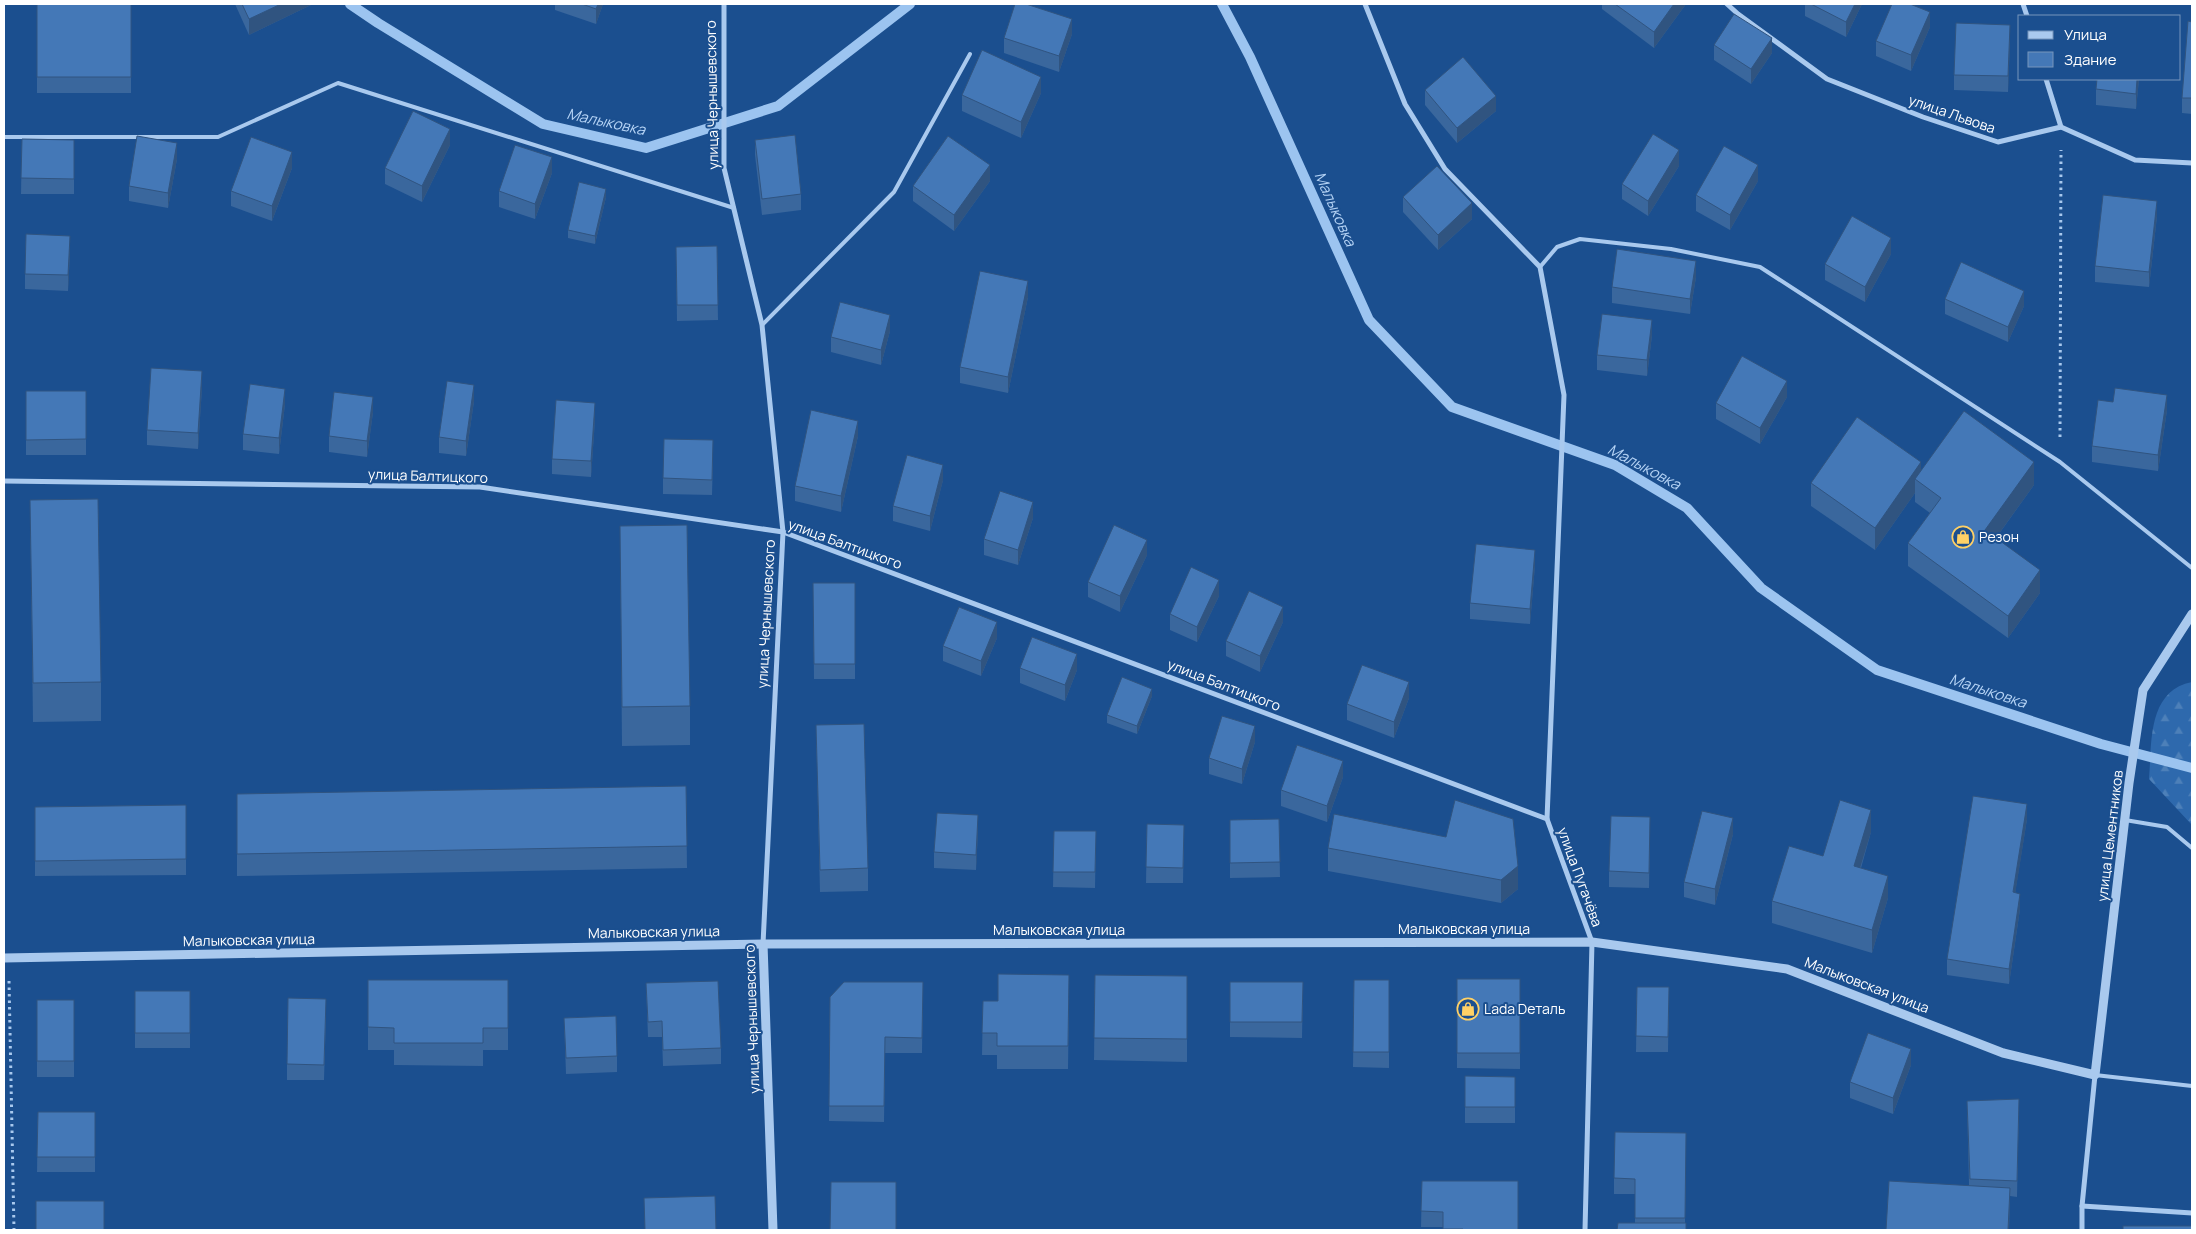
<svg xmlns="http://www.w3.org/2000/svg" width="2196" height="1234" font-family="Manrope,sans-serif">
	<defs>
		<pattern id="forest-firs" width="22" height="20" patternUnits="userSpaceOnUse" patternTransform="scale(1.25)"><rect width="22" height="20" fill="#2e69ad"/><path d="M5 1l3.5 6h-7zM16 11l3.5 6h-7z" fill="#4d80b9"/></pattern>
	</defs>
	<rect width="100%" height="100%" fill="#1b4f8f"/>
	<path fill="url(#forest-firs)" d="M2192,682V825L2149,779C2152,743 2147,691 2192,682Z"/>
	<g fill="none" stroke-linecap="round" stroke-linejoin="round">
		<g stroke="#9cc4f0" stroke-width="10">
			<path d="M350,4L378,23L543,124L646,148L778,106L910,4"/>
			<path d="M1222,4L1250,57L1369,320L1452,407L1615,465L1687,508L1761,588L1877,670L2101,744L2192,768"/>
		</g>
		<g stroke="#a9c9ee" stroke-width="3" stroke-dasharray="2.5 4" stroke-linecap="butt">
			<path d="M2060,437L2061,150"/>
			<path d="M9,981L14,1230"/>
		</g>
		<g stroke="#a9c9ee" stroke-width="4">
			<path d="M4,137H218L338,83L734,208"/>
			<path d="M1540,267L1557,247L1580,239L1671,249L1760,267L2060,462L2192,568"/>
			<path d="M762,325L894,192L970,54"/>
			<path d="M2125,820L2167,827L2192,848"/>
			<path d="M2095,1075L2192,1086"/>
		</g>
		<g stroke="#a9c9ee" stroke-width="5">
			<path d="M724,4V168L762,325L783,532L763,944"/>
			<path d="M1365,4L1405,104L1445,169L1540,267L1564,395L1547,819L1592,942L1585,1230"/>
			<path d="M1727,4L1738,14L1827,79L1923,117L1998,142L2061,127L2135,160L2192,163"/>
			<path d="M2023,4L2027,16"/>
			<path d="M2046,79L2061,127"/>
			<path d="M4,481L480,487L783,532L1547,819"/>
			<path d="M2082,1206L2192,1213"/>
			<path d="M2082,1230V1206L2095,1075"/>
		</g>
		<g stroke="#a9c9ee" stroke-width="9">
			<path d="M763,944L773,1230"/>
			<path d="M4,958L763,944L1592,942L1787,969L2003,1053L2095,1075L2129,783L2143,690L2192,614"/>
		</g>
	</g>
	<g fill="#3a679d">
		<rect x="37" y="4" width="94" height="89"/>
		<path d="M235,4H313L249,35Z"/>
		<path d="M555,4H603L596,24L555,10Z"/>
		<path d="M1602,4H1686L1654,48L1602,9Z"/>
		<path d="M1805,4H1862L1846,37L1805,16Z"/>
		<path d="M2192,22V114L2182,113V98Z"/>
		<path d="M1930,27L1911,71L1876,56V41Z"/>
		<path d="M1072,34L1059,72L1004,53V38Z"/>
		<path d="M2010,40L2008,92L1954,90V75Z"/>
		<path d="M1714,45L1772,53L1751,84L1714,60Z"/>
		<path d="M2139,79L2136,109L2096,105V89Z"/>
		<path d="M1425,90L1496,111L1457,143L1425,105Z"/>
		<path d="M1041,93L1021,138L962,111V95Z"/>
		<path d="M22,139L74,140V194H21Z"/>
		<path d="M755,140L801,194V210L762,215L755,155Z"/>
		<path d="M450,145L422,202L385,184V168Z"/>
		<path d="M177,159L168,208L129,201V186Z"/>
		<path d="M1679,166L1648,216L1622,199V184Z"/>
		<path d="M292,168L272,221L231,206V191Z"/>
		<path d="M552,173L535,219L499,207V191Z"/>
		<path d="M990,181L954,231L913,201V186Z"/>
		<path d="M1758,181L1730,230L1696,211V195Z"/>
		<path d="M606,197L595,244L568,238V230Z"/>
		<path d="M1403,197L1472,219L1438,250L1403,212Z"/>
		<path d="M2157,216L2149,287L2095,282V266Z"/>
		<path d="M717,246L718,320L677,321L676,247Z"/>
		<path d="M70,252L68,291L25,289V274Z"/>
		<path d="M1891,254L1865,302L1825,280V264Z"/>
		<path d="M1696,277L1690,314L1612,303V287Z"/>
		<path d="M1028,297L1008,393L960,383V367Z"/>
		<path d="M1945,299L2024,306L2008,342L1945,314Z"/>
		<path d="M890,331L881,365L831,352V337Z"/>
		<path d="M1652,335L1647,376L1597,370V355Z"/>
		<path d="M202,387L198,449L147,445V430Z"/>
		<rect x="26" y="391" width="60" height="64"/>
		<path d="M1787,397L1760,444L1716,419V403Z"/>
		<path d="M474,401L466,456L439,453V437Z"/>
		<path d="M285,404L279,454L243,450V434Z"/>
		<path d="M2167,410L2158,471L2092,462V446Z"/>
		<path d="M373,412L367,457L329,452V436Z"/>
		<path d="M595,419L591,477L552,474V459Z"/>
		<path d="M858,436L841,512L795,501V486Z"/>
		<path d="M713,456L712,495L663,494V478Z"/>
		<path d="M1921,471L2034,485L1996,538L2040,593L2008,638L1908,566V543L1930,513L1915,502V493L1875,550L1811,506V483Z"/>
		<path d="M943,480L930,531L893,521V506Z"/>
		<path d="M30,500L101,682V721L33,722Z"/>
		<path d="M1033,518L1018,565L984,555V539Z"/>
		<path d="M620,526L690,706V745L622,746Z"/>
		<path d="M1147,555L1120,612L1088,597V582Z"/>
		<path d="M1535,565L1530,624L1470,619V603Z"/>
		<path d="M813,583H855V679H814Z"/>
		<path d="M1219,596L1197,642L1170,630V614Z"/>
		<path d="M1283,622L1260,672L1226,656V641Z"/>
		<path d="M997,638L981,676L943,661V646Z"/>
		<path d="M1020,668L1077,670L1065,701L1020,683Z"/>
		<path d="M1152,696L1137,734L1107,723V715Z"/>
		<path d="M1409,698L1394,738L1347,720V704Z"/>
		<path d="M816,725L868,868V891L820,892Z"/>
		<path d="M1255,742L1242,784L1209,774V758Z"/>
		<path d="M1343,777L1327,822L1281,806V790Z"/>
		<path d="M686,786L687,868L237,876V794Z"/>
		<path d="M186,805V875L35,876V807Z"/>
		<path d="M1279,819L1280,877L1230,878V820Z"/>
		<path d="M2027,819L2015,893L2020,909L2009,984L1947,975V959Z"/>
		<path d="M1147,824L1184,825L1183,883H1146Z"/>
		<path d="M978,831L976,870L934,868V852Z"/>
		<path d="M1054,831H1096L1095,888L1053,887Z"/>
		<path d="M1650,832L1649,888L1609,887V871Z"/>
		<path d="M1871,832L1861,868L1888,898L1872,953L1772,923V901Z"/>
		<path d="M1733,834L1715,905L1684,897V882Z"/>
		<path d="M1446,837L1518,889L1501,903L1328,871V848Z"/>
		<path d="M1095,975L1187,976V1062L1094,1060Z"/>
		<path d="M1457,979H1520V1069L1457,1068Z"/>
		<path d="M368,980H508V1050H483V1066L394,1065V1050H368Z"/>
		<path d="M1354,980H1389V1068L1353,1067Z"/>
		<path d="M923,982L922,1053H885L884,1122L829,1121L830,997Z"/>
		<path d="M1230,982H1303L1302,1038L1230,1037Z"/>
		<path d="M646,983L721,1048V1064L663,1066L662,1037H648Z"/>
		<path d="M1637,987H1669L1668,1052H1636Z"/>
		<rect x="135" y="991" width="55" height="57"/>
		<path d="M1069,998L1068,1069H997V1055H982L983,1001H998Z"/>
		<rect x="37" y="1000" width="37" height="77"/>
		<path d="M326,1014L324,1080H287V1064Z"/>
		<path d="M564,1018L617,1056V1072L566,1074Z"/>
		<path d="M1911,1065L1893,1114L1850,1098V1082Z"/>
		<path d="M1465,1076L1515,1077V1123H1465Z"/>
		<path d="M2019,1099L2017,1197L2010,1196L2009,1230H1886L1969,1185L1967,1101Z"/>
		<path d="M38,1112H95V1172H37Z"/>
		<path d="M1686,1133L1685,1223H1635V1194H1614V1178Z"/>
		<path d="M1422,1181L1518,1230H1443V1227H1421Z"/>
	</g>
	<g fill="#305480">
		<path d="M281,4H313L249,35V19Z"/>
		<path d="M598,4H603L596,24V9Z"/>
		<path d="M1674,4H1686L1654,48V32Z"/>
		<path d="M1855,4H1862L1846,37V22Z"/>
		<path d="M1930,12V27L1911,71V55Z"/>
		<path d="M1072,19V34L1059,72V56Z"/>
		<path d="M2010,25V40L2008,92V76Z"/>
		<path d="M1772,38V53L1751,84V69Z"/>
		<path d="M1041,77V93L1021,138V122Z"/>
		<path d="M2137,79H2139L2136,109V94Z"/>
		<path d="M1496,96V111L1457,143V128Z"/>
		<path d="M450,129V145L422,202V186Z"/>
		<path d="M177,143V159L168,208V193Z"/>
		<path d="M1679,150V166L1648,216V201Z"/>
		<path d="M292,152V168L272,221V206Z"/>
		<path d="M552,157V173L535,219V204Z"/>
		<path d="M990,165V181L954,231V215Z"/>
		<path d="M1758,165V181L1730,230V215Z"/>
		<path d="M606,189V197L595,244V236Z"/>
		<path d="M2157,201V216L2149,287V272Z"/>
		<path d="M1472,203V219L1438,250V235Z"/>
		<path d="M70,236V252L68,291V275Z"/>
		<path d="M1891,238V254L1865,302V287Z"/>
		<path d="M1696,261V277L1690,314V299Z"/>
		<path d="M1028,281V297L1008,393V377Z"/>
		<path d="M2024,291V306L2008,342V327Z"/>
		<path d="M890,315V331L881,365V350Z"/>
		<path d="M1652,320V335L1647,376V360Z"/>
		<path d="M202,371V387L198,449V433Z"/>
		<path d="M1787,381V397L1760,444V428Z"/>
		<path d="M474,385V401L466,456V441Z"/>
		<path d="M285,389V404L279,454V438Z"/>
		<path d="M2167,395V410L2158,471V455Z"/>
		<path d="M373,397V412L367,457V441Z"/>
		<path d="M595,403V419L591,477V461Z"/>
		<path d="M858,421V436L841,512V496Z"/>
		<path d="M1921,462V483L1915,479V493L1875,550V528Z"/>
		<path d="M2034,462V485L1985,553V530Z"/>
		<path d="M943,465V480L930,531V516Z"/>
		<path d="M1033,502V518L1018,565V550Z"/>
		<path d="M1147,540V555L1120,612V596Z"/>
		<path d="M1535,550V565L1530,624V609Z"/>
		<path d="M2040,570V593L2008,638V616Z"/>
		<path d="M1219,580V596L1197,642V627Z"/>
		<path d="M1283,607V622L1260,672V656Z"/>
		<path d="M997,622V638L981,676V661Z"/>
		<path d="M1077,654V670L1065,701V685Z"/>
		<path d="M1409,682V698L1394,738V722Z"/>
		<path d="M1152,689V696L1137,734V726Z"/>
		<path d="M1255,726V742L1242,784V769Z"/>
		<path d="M1343,761V777L1327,822V806Z"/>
		<path d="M2027,804V819L2013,908V892Z"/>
		<path d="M1871,810V832L1854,888V866Z"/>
		<path d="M978,815V831L976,870V855Z"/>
		<path d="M1650,817V832L1649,888V873Z"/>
		<path d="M1733,818V834L1715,905V889Z"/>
		<path d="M1518,866V889L1501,903V880Z"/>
		<path d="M1888,876V898L1872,953V930Z"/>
		<path d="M2020,894V909L2009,984V969Z"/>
		<path d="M1911,1049V1065L1893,1114V1098Z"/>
		<path d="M2010,1188L2009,1230H2008Z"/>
	</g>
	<g fill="#4478b7" stroke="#305480">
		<rect x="37" y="4" width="94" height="73"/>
		<path d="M242,4H281L249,19Z"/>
		<path d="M582,4H598L596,9Z"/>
		<path d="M1015,4H1026L1072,19L1059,56L1004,38Z"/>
		<path d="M1615,4H1674L1654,32Z"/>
		<path d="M1811,4H1855L1846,22Z"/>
		<path d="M1892,4H1910L1930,12L1911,55L1876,41Z"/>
		<path d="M1734,14L1772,38L1751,69L1714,45Z"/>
		<path d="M2188,21L2192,22V98H2182Z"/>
		<path d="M1956,23L2010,25L2008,76L1954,75Z"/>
		<path d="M982,50L1041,77L1021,122L962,95Z"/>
		<path d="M1463,57L1496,96L1457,128L1425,90Z"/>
		<path d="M2097,79H2137L2136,94L2096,89Z"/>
		<path d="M413,111L450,129L422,186L385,168Z"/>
		<path d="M1653,134L1679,150L1648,201L1622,184Z"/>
		<path d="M795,135L801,194L762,199L755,140Z"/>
		<path d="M137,136L177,143L168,193L129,186Z"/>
		<path d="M948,136L990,165L954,215L913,186Z"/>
		<path d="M251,137L292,152L272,206L231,191Z"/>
		<path d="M22,139L74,140V179L21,178Z"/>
		<path d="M515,145L552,157L535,204L499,191Z"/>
		<path d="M1724,146L1758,165L1730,215L1696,195Z"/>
		<path d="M1437,166L1472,203L1438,235L1403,197Z"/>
		<path d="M579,182L606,189L595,236L568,230Z"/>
		<path d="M2103,195L2157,201L2149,272L2095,266Z"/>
		<path d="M1852,216L1891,238L1865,287L1825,264Z"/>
		<path d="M26,234L70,236L68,275L25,274Z"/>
		<path d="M717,246L718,305H677L676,247Z"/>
		<path d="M1617,249L1696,261L1690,299L1612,287Z"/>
		<path d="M1961,262L2024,291L2008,327L1945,299Z"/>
		<path d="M980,271L1028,281L1008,377L960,367Z"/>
		<path d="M840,302L890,315L881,350L831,337Z"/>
		<path d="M1602,314L1652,320L1647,360L1597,355Z"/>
		<path d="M1742,356L1787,381L1760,428L1716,403Z"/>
		<path d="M151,368L202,371L198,433L147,430Z"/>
		<path d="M447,381L474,385L466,441L439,437Z"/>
		<path d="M250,384L285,389L279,438L243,434Z"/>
		<path d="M2115,388L2167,395L2158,455L2092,446L2098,400L2113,402Z"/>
		<path d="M26,391H86V439L26,440Z"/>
		<path d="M334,392L373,397L367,441L329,436Z"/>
		<path d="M556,400L595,403L591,461L552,459Z"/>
		<path d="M811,410L858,421L841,496L795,486Z"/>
		<path d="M1964,411L2034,462L1985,530L2040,570L2008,616L1908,543L1941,498L1915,479Z"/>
		<path d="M1857,417L1921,462L1875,528L1811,483Z"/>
		<path d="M664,439L713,440L712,480L663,478Z"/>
		<path d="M907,455L943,465L930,516L893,506Z"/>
		<path d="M1000,491L1033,502L1018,550L984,539Z"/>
		<path d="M98,499L101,682L33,683L30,500Z"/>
		<path d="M687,525L690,706L622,707L620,526Z"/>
		<path d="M1114,525L1147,540L1120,596L1088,582Z"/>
		<path d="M1476,544L1535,550L1530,609L1470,603Z"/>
		<path d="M1191,567L1219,580L1197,627L1170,614Z"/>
		<path d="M813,583H855V664H814Z"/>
		<path d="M1249,591L1283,607L1260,656L1226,641Z"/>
		<path d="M959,607L997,622L981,661L943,646Z"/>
		<path d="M1032,637L1077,654L1065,685L1020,668Z"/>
		<path d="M1362,665L1409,682L1394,722L1347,704Z"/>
		<path d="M1122,677L1152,689L1137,726L1107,715Z"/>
		<path d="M1222,716L1255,726L1242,769L1209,758Z"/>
		<path d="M864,724L868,868L820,870L816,725Z"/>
		<path d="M1297,745L1343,761L1327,806L1281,790Z"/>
		<path d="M686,786L687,846L237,854V794Z"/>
		<path d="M1973,796L2027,804L2013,892L2020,894L2009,969L1947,959Z"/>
		<path d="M1455,800L1513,819L1518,866L1501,880L1328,848L1334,814L1446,837Z"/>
		<path d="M1840,800L1871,810L1854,866L1888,876L1872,930L1772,901L1789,846L1823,856Z"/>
		<path d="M186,805V859L35,861V807Z"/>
		<path d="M1702,811L1733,818L1715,889L1684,882Z"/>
		<path d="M937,813L978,815L976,855L934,852Z"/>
		<path d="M1611,816L1650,817L1649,873L1609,871Z"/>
		<path d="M1279,819L1280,862L1230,863V820Z"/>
		<path d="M1147,824L1184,825L1183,868L1146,867Z"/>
		<path d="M1054,831H1096L1095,872H1053Z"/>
		<path d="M998,974L1069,975L1068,1046H997V1033H982L983,1001H998Z"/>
		<path d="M1095,975L1187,976V1039L1094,1038Z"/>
		<rect x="1457" y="979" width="63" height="74"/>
		<path d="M368,980H508V1028H483V1043H394V1028L368,1027Z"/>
		<path d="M1354,980H1389V1052H1353Z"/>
		<path d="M718,981L721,1048L663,1050L662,1021L648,1022L646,983Z"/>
		<path d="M844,982H923L922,1038L885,1037L884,1106H829L830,997Z"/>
		<path d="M1230,982H1303L1302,1022H1230Z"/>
		<path d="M1637,987H1669L1668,1037L1636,1036Z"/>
		<rect x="135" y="991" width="55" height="42"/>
		<path d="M288,998L326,999L324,1065L287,1064Z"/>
		<rect x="37" y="1000" width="37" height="61"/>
		<path d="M616,1016L617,1056L566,1058L564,1018Z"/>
		<path d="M1868,1033L1911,1049L1893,1098L1850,1082Z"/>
		<path d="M1465,1076L1515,1077V1107H1465Z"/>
		<path d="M2019,1099L2017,1181L1970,1179L1967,1101Z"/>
		<path d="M38,1112H95V1157H37Z"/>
		<path d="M1615,1132L1686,1133L1685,1218H1635V1179L1614,1178Z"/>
		<path d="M1422,1181H1518V1230H1463V1229H1443V1212L1421,1211Z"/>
		<path d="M1889,1181L2010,1188L2008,1230H1886Z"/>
		<path d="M831,1182H896V1230H830Z"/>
		<path d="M715,1196L716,1230H645L644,1198Z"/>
		<rect x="36" y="1201" width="68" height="29"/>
		<path d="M1618,1223H1686V1230H1617Z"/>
		<rect x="2123" y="1226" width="69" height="4"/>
	</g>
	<defs>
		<g id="shop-ring" transform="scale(1.125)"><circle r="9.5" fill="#1b4f8f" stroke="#ffd166" stroke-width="1.5"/><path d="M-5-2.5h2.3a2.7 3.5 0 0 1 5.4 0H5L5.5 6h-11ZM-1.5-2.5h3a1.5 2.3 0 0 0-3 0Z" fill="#ffd166"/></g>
	</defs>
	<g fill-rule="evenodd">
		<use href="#shop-ring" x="1963" y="537"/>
		<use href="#shop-ring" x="1468" y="1009"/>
	</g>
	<g text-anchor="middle" stroke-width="4" stroke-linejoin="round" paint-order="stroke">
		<g font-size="14" fill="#fff" stroke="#1b4f8f">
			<text transform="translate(712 95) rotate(-91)" y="5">улица Чернышевского</text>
			<text transform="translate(1952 114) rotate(19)" y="5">улица Львова</text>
			<text transform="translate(428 476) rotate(2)" y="5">улица Балтицкого</text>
			<text transform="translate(845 544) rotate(20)" y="5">улица Балтицкого</text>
			<text transform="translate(766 614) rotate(-87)" y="5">улица Чернышевского</text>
			<text transform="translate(1224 685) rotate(21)" y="5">улица Балтицкого</text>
			<text transform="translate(2110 836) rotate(-83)" y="5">улица Цементников</text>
			<text transform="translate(1580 877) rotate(70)" y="5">улица Пугачёва</text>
			<text x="1464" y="934">Малыковская улица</text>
			<text x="1059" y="935">Малыковская улица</text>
			<text transform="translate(654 932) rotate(-1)" y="5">Малыковская улица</text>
			<text transform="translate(249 940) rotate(-1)" y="5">Малыковская улица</text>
			<text transform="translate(1867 985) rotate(21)" y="5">Малыковская улица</text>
			<text transform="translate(752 1019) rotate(-92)" y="5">улица Чернышевского</text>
		</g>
		<g font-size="14" fill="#fff" stroke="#1b4f8f" text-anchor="start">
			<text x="1979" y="542">Резон</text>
			<text x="1484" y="1014">Lada Dеталь</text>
		</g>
		<g font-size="15" font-style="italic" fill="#b5d3f5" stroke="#1b4f8f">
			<text transform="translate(606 122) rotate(12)" y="5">Малыковка</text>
			<text transform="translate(1335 209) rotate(66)" y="5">Малыковка</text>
			<text transform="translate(1644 467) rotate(28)" y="5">Малыковка</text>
			<text transform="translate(1988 691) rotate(18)" y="5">Малыковка</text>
		</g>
	</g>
	<rect width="2196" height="1234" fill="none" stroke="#ffffff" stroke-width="10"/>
	<rect x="2018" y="15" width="162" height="65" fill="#1b4f8f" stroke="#7695bc"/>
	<rect x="2028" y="31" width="25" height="8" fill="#a9c9ee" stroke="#7695bc"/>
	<text x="2064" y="40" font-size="15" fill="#ffffff">Улица</text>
	<rect x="2028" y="52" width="25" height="15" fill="#4478b7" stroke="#7695bc"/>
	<text x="2064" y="65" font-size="15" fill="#ffffff">Здание</text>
</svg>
